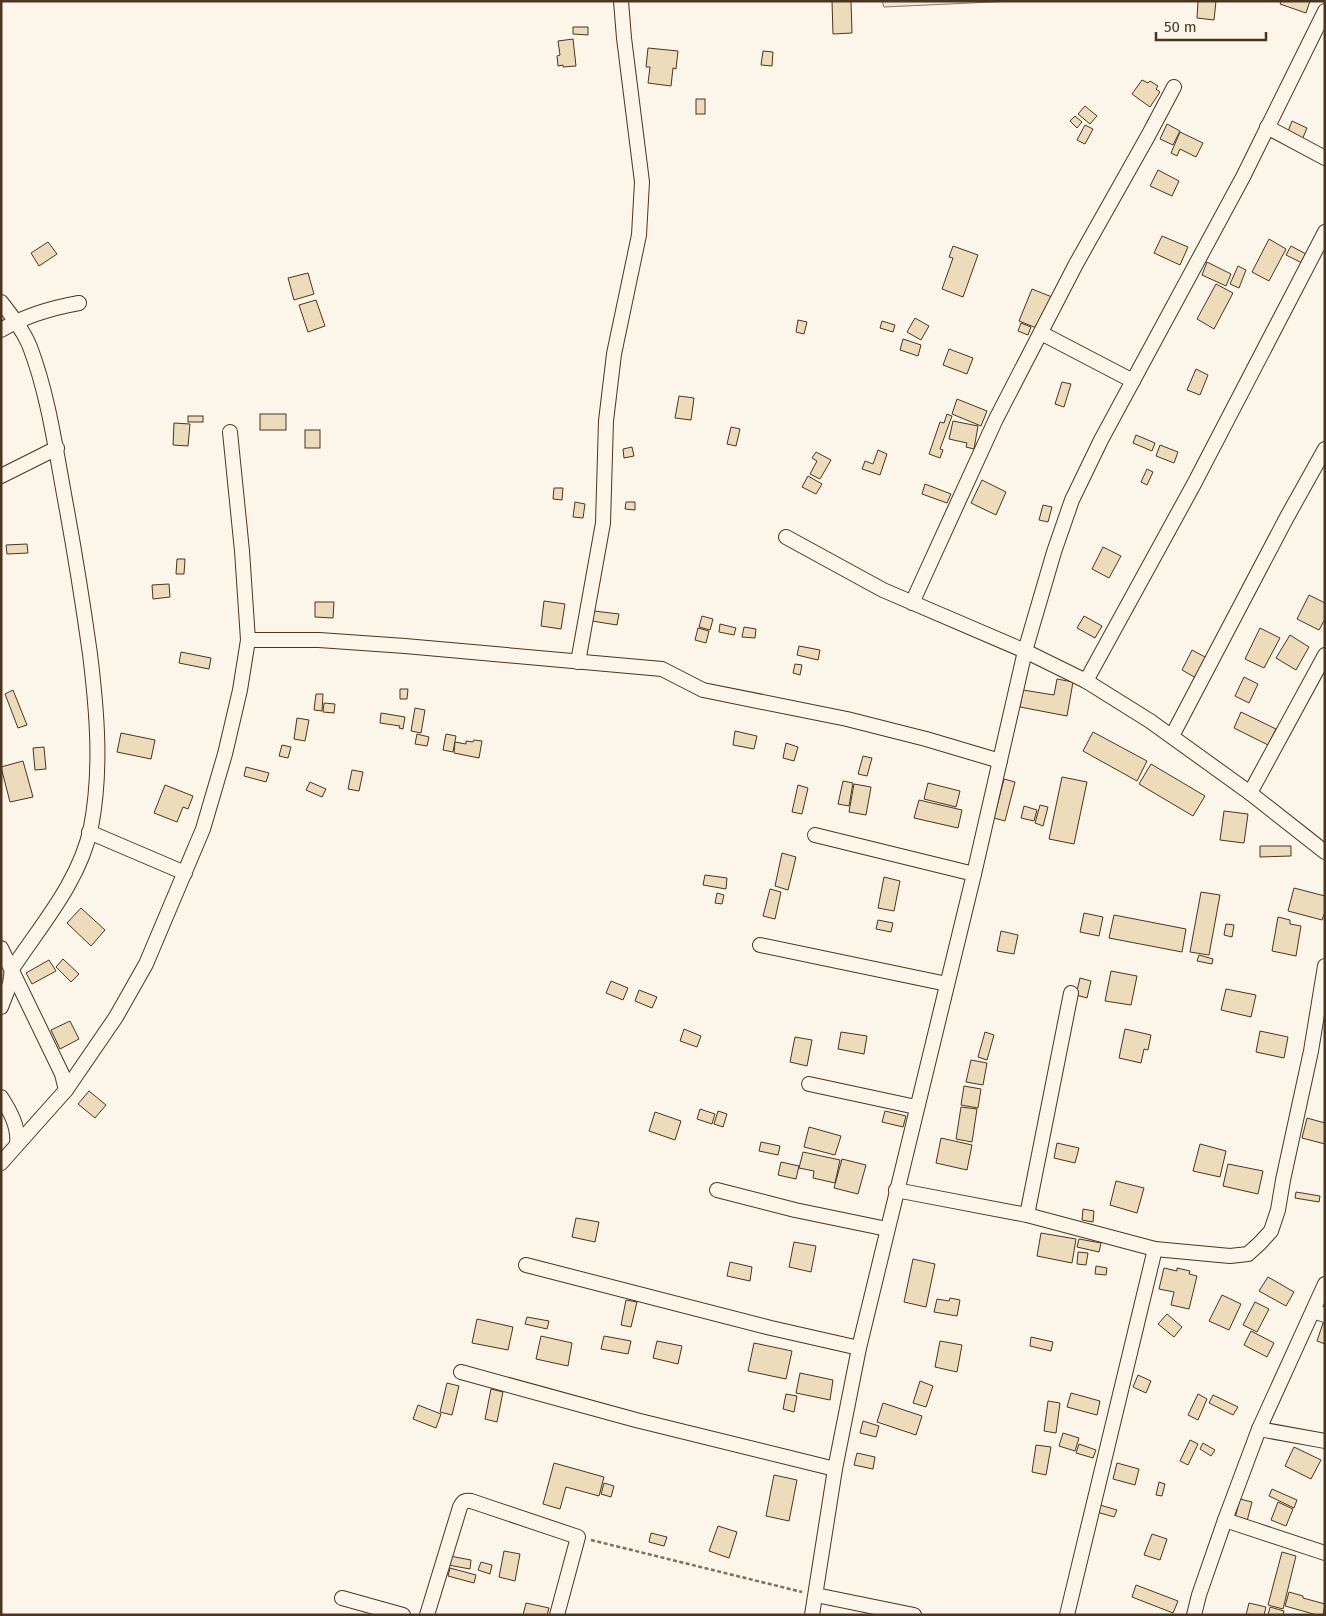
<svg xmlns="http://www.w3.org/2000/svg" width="1326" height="1616" font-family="'Fira Sans',sans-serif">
	<rect width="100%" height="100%" fill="#fbf6e9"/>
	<path fill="#ede6d9" stroke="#887966" d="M882,1H1014L884,7Z"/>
	<g fill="#ecdcbc" stroke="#4a3520">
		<path d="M832,1H851L852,33L833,34Z"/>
		<path d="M1198,1H1216L1214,20L1197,18Z"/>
		<path d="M1281,1H1310L1306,13L1280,4Z"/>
		<path d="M573,27H588V35L573,34Z"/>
		<path d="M573,39L576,66L563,67V65L558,66L557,56L560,55L558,41Z"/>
		<path d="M648,48L678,51L676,69L673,68L671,86L648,83L650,67H646Z"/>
		<path d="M763,51L773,52L772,66L761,65Z"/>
		<path d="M1142,80L1148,83L1150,81L1158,86L1156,89L1160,92L1150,107L1132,94Z"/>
		<rect x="696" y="99" width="9" height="15"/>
		<path d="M1085,106L1097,116L1090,124L1078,114Z"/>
		<path d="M1075,116L1082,122L1077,128L1070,121Z"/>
		<path d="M1292,121L1307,128L1302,140L1287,134Z"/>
		<path d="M1167,124L1180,131L1173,145L1160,139Z"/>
		<path d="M1085,125L1093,129L1085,144L1077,140Z"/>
		<path d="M1180,132L1203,143L1196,157L1180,149L1177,156L1171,153Z"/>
		<path d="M1158,170L1179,181L1172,196L1150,186Z"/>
		<path d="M1162,236L1188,247L1180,265L1154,253Z"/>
		<path d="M1269,239L1286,249L1269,281L1252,272Z"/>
		<path d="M48,242L57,254L39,266L31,253Z"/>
		<path d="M953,246L978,255L963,297L942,289L953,258L949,257Z"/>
		<path d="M1291,246L1306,254L1302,263L1286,255Z"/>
		<path d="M1207,262L1231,274L1226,286L1202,275Z"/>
		<path d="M1238,266L1246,270L1239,288L1230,284Z"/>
		<path d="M308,273L314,294L294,300L288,278Z"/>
		<path d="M1216,284L1233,293L1214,329L1197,319Z"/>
		<path d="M1032,289L1052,297L1039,329L1019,321Z"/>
		<path d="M316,300L325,326L308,332L299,305Z"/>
		<path d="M915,318L929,326L921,340L907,332Z"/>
		<path d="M798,320L807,322L804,334L796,332Z"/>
		<path d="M882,321L895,325L893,332L880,328Z"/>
		<path d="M1021,323L1031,327L1028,335L1018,331Z"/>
		<path d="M903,339L921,345L918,356L900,350Z"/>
		<path d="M949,349L973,358L967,374L943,365Z"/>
		<path d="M1196,369L1208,375L1200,395L1187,390Z"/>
		<path d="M1062,382L1071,384L1064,407L1055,404Z"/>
		<path d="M679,396L694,398L691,420L675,418Z"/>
		<path d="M957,399L987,411L981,426L952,414Z"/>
		<rect x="260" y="414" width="26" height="16"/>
		<path d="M947,414L952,416L940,449L943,450L940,458L929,454L940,422L944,423Z"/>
		<rect x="188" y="416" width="15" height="6"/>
		<path d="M953,421L978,426L974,449L966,447L967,443L949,439Z"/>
		<path d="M174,423L190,424L188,446L173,445Z"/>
		<path d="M731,427L740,429L736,446L727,444Z"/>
		<rect x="305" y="430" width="15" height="18"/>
		<path d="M1136,435L1155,443L1152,451L1133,443Z"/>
		<path d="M1160,445L1178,452L1174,463L1156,456Z"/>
		<path d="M632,447L634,456L624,458L623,449Z"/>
		<path d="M878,450L887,454L880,475L862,469L865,461L873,464Z"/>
		<path d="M816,452L831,460L820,479L810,474L817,461L812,458Z"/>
		<path d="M1147,469L1153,472L1147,485L1141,482Z"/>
		<path d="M808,476L822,484L816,494L802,487Z"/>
		<path d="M982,480L1006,492L996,515L971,503Z"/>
		<path d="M925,484L951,494L947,503L922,494Z"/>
		<path d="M554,488H563L562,500L553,499Z"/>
		<path d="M575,502L585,504L583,518L573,517Z"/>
		<path d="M626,502H635V510L625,509Z"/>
		<path d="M1043,505L1052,507L1048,522L1039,520Z"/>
		<path d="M27,544L28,553L7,554L6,545Z"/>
		<path d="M1103,547L1121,556L1109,578L1092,569Z"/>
		<path d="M177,559H185L184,574H176Z"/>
		<path d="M169,584L170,597L153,599L152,585Z"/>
		<path d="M1309,595L1325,603V619L1319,630L1297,619Z"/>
		<path d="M544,601L565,604L561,629L541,626Z"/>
		<path d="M315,602H334L333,618L315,617Z"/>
		<path d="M594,611L619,614L617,625L592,621Z"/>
		<path d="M702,616L713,619L710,630L699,627Z"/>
		<path d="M1084,616L1102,626L1095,638L1077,628Z"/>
		<path d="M720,624L736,628L734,635L719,632Z"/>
		<path d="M744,627L756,629L755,638L742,637Z"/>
		<path d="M698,628L709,631L706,643L695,640Z"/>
		<path d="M1260,628L1280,638L1264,668L1245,659Z"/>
		<path d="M1290,635L1309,647L1296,670L1276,658Z"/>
		<path d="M799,646L820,650L818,660L797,655Z"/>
		<path d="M1192,650L1207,658L1196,678L1182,670Z"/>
		<path d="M181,652L211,658L209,669L179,663Z"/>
		<path d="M795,664L802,665L800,675L793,673Z"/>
		<path d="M1244,677L1258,684L1249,703L1235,696Z"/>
		<path d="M1057,679L1073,682L1067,716L1020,707L1023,690L1054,695Z"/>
		<path d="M400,689H408L407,699H400Z"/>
		<path d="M13,690L27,725L18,728L5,694Z"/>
		<path d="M316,694H323L322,711L314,710Z"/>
		<path d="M324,703L335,704L334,713L323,712Z"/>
		<path d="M415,708L425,710L421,733L411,731Z"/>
		<path d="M1241,712L1276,729L1268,745L1234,728Z"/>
		<path d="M381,713L405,717L403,729L399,728L400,726L380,723Z"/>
		<path d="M297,718L309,720L305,741L294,739Z"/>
		<path d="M735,731L757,736L754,749L733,745Z"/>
		<path d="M1093,732L1147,761L1137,781L1083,751Z"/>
		<path d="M121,733L155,740L151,759L117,752Z"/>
		<path d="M417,734L429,737L427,746L415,744Z"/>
		<path d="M446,734L456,736L453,752L443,750Z"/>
		<path d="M474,740L482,741L479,758L454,753L455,742L466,744V741L473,742Z"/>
		<path d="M786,743L798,747L794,761L783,758Z"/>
		<path d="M282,745L291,747L288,758L279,756Z"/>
		<path d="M44,747L46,769L35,770L33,748Z"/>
		<path d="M863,756L872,758L867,776L858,774Z"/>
		<path d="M23,761L33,797L10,802L1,767Z"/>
		<path d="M1151,764L1205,796L1193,816L1139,784Z"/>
		<path d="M246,767L269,773L266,782L244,776Z"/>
		<path d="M352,770L363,772L359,791L348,789Z"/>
		<path d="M1062,777L1087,782L1074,844L1049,839Z"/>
		<path d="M1004,779L1015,782L1005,821L994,818Z"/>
		<path d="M843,781L853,783L849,806L838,804Z"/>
		<path d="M310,782L326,789L322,797L306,790Z"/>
		<path d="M928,783L960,791L956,807L924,799Z"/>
		<path d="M854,784L871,787L866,815L849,812Z"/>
		<path d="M165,785L193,796L188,809L183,807L177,822L154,813Z"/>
		<path d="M798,785L808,788L802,814L792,812Z"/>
		<path d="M919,800L962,810L958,828L914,818Z"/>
		<path d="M1040,805L1048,807L1043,826L1035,823Z"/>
		<path d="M1024,806L1037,810L1034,821L1021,818Z"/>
		<path d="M1224,811L1248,814L1244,843L1220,840Z"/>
		<path d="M1260,846H1291V856L1260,857Z"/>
		<path d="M782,853L796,857L788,890L775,886Z"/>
		<path d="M705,875L727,878L726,889L703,885Z"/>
		<path d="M884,877L900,881L894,911L878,908Z"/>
		<path d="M1294,888L1325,896V912L1322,920L1288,911Z"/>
		<path d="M770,889L781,892L775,919L763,916Z"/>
		<path d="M1201,892L1220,895L1209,955L1190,952Z"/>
		<path d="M717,893L724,895L722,904L715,903Z"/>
		<path d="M81,908L105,930L91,946L67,923Z"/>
		<path d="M1084,913L1103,917L1099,936L1080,932Z"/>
		<path d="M1114,915L1186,929L1182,952L1109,938Z"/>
		<path d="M1278,917L1290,920V924L1301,926L1296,956L1272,951Z"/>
		<path d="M878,920L893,923L891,932L876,929Z"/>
		<path d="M1226,924L1234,925L1232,937L1224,935Z"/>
		<path d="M1001,931L1018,935L1014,954L997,951Z"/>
		<path d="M1199,955L1213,959L1212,964L1197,961Z"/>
		<path d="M63,959L79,974L71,982L56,967Z"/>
		<path d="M49,960L56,971L32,984L26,973Z"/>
		<path d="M1111,971L1137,976L1131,1005L1105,1001Z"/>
		<path d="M1080,978L1091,981L1087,998L1076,995Z"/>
		<path d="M611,981L628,988L623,1000L606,993Z"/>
		<path d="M1226,989L1256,995L1251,1017L1221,1010Z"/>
		<path d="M639,990L657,997L652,1008L635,1001Z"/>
		<path d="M70,1021L79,1039L60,1049L51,1030Z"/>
		<path d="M684,1029L701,1036L697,1047L680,1041Z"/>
		<path d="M1125,1029L1151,1035L1148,1050L1144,1049L1141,1063L1119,1058Z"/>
		<path d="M1260,1031L1288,1037L1284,1058L1256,1052Z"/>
		<path d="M841,1032L867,1036L864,1054L838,1049Z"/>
		<path d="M985,1032L994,1035L987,1060L978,1057Z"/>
		<path d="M795,1037L812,1040L807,1066L790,1062Z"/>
		<path d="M971,1060L987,1063L983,1085L966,1082Z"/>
		<path d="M964,1086L981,1089L978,1108L961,1105Z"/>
		<path d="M89,1091L106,1105L95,1118L78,1104Z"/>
		<path d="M961,1107L977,1109L972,1142L956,1139Z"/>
		<path d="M700,1109L715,1114L712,1124L697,1119Z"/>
		<path d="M718,1111L727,1114L723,1127L714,1124Z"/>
		<path d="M885,1111L906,1116L903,1127L882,1122Z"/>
		<path d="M655,1112L681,1121L675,1140L649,1131Z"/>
		<path d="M1307,1118L1325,1123V1144L1302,1138Z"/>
		<path d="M809,1127L841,1136L835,1155L804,1147Z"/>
		<path d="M941,1138L972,1145L967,1170L936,1163Z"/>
		<path d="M761,1142L780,1146L778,1155L759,1151Z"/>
		<path d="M1057,1143L1079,1148L1075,1163L1054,1158Z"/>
		<path d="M1200,1144L1226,1151L1220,1177L1193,1171Z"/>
		<path d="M803,1152L840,1160L835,1183L813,1178L814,1171L799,1168Z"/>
		<path d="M842,1159L866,1165L858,1194L834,1188Z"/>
		<path d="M781,1162L799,1166L796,1179L778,1175Z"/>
		<path d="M1228,1164L1263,1171L1258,1194L1223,1186Z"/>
		<path d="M1116,1181L1144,1188L1137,1213L1110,1205Z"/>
		<path d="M1296,1192L1320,1196L1319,1202L1295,1198Z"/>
		<path d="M1083,1209L1094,1211L1093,1222L1082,1220Z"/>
		<path d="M576,1218L599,1222L595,1242L572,1237Z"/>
		<path d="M1041,1233L1076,1239L1072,1263L1037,1256Z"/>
		<path d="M1079,1239L1101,1243L1099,1252L1077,1247Z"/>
		<path d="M794,1242L816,1246L811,1272L789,1267Z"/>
		<path d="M1078,1252L1088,1253L1086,1265L1077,1264Z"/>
		<path d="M913,1259L935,1264L926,1307L904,1302Z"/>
		<path d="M730,1262L752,1267L750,1281L727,1276Z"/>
		<path d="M1096,1266L1107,1268L1106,1275L1095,1274Z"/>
		<path d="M1164,1268L1177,1271V1268L1190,1271L1189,1274L1197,1276L1189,1309L1171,1305L1174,1292L1159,1289Z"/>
		<path d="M1268,1277L1294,1292L1286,1306L1259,1291Z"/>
		<path d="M1222,1295L1241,1304L1229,1330L1209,1321Z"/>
		<path d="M950,1298L960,1300L957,1316L934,1312L937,1299L949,1301Z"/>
		<path d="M626,1300L637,1302L631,1327L621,1325Z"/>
		<path d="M1255,1302L1269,1309L1257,1332L1243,1325Z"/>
		<path d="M1167,1314L1182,1327L1174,1337L1158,1324Z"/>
		<path d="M527,1317L549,1321L547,1329L525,1324Z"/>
		<path d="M477,1319L513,1327L508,1350L472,1343Z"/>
		<path d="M1323,1323L1325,1324V1344L1317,1341Z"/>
		<path d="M1251,1331L1274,1343L1267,1357L1244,1345Z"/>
		<path d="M541,1336L572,1343L568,1366L536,1359Z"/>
		<path d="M604,1336L631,1341L628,1354L601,1349Z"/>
		<path d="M1031,1337L1053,1342L1051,1351L1030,1346Z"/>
		<path d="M657,1341L682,1346L678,1364L653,1358Z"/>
		<path d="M940,1341L962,1345L957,1372L935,1367Z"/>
		<path d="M754,1343L792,1351L786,1379L748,1371Z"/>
		<path d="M800,1373L833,1380L830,1400L796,1393Z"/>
		<path d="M1138,1375L1151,1381L1146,1393L1133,1387Z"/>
		<path d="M920,1381L933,1386L926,1407L913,1403Z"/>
		<path d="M447,1383L459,1386L452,1415L440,1412Z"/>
		<path d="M491,1389L503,1392L497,1422L485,1419Z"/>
		<path d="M1071,1393L1100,1401L1097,1415L1067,1407Z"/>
		<path d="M786,1394L797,1396L794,1412L783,1409Z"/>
		<path d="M1198,1394L1207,1399L1198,1420L1188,1415Z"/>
		<path d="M1213,1395L1238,1407L1233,1415L1209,1403Z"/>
		<path d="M1048,1401L1060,1403L1056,1433L1044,1431Z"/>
		<path d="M883,1403L922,1416L916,1435L877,1422Z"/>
		<path d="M418,1405L441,1414L436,1428L413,1419Z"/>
		<path d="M863,1421L879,1426L876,1437L860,1433Z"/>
		<path d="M1063,1433L1079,1438L1075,1451L1059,1446Z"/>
		<path d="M1190,1440L1198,1444L1188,1465L1180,1461Z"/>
		<path d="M1203,1443L1215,1450L1211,1456L1200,1449Z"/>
		<path d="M1079,1444L1096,1450L1093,1458L1076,1453Z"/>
		<path d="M1036,1445L1051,1447L1046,1475L1032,1472Z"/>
		<path d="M1294,1447L1321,1460L1311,1479L1285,1466Z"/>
		<path d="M857,1453L875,1457L873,1469L854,1465Z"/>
		<path d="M554,1463L604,1477L599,1496L566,1487L560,1509L543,1504Z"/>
		<path d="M1117,1463L1139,1469L1135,1485L1113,1479Z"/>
		<path d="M774,1475L797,1480L789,1521L766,1516Z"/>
		<path d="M1159,1482L1165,1484L1162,1496L1156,1495Z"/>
		<path d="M604,1483L614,1486L611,1497L601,1494Z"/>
		<path d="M1272,1489L1297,1500L1294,1508L1269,1496Z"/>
		<path d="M1240,1499L1252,1502L1246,1525L1234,1522Z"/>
		<path d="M1278,1502L1293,1509L1286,1526L1271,1520Z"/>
		<path d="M1100,1505L1117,1510L1114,1517L1097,1512Z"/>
		<path d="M718,1526L737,1532L729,1558L709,1551Z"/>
		<path d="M651,1533L667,1537L664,1546L649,1542Z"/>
		<path d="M1152,1534L1167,1539L1160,1560L1144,1555Z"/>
		<path d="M504,1551L520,1554L515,1581L499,1577Z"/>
		<path d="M1282,1552L1296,1556L1283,1609L1268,1605Z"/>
		<path d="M450,1556L471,1560L470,1569L448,1565Z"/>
		<path d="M481,1562L492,1565L490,1574L478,1570Z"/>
		<path d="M450,1568L476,1575L474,1583L448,1576Z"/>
		<path d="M1136,1585L1178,1601L1173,1613L1132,1597Z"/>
		<path d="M1289,1592L1303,1596V1598L1325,1604L1323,1615H1317L1285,1606Z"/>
		<path d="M526,1603L549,1608L547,1615H523Z"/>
		<path d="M1249,1603L1266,1607L1264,1615H1246Z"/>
		<path d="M1270,1607L1284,1611L1283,1615H1268Z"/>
	</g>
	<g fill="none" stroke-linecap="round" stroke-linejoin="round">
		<g stroke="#4a3520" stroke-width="16">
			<g id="street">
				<path d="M1267,127L1325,158"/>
				<path d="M1,302C12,316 23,330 30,347C49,397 56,452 66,505C75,554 83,604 90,654C97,711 102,770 91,827C80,881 41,925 12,969L10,984L1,1007"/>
				<path d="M1,330C26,315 51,308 79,303"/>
				<path d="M1041,333L1133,381"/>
				<path d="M1,476L57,448"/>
				<path d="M786,537L883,590L1025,651L1086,681L1150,721L1250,793L1325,852"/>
				<path d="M912,603L996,419L1076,264L1148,136L1174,87"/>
				<path d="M248,640H319L405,646L662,669L703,690L847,719L926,739L1000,761"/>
				<path d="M578,662L603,523L606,421L614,354L639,235L642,182L624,38L621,1"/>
				<path d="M1086,681L1194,484L1325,232"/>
				<path d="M1172,736L1287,517L1325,449"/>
				<path d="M1250,793L1325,655"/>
				<path d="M89,832L185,873"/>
				<path d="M815,835L974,874"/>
				<path d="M760,945L947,984"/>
				<path d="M1,948L62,1074L66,1090"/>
				<path d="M809,1084L916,1107"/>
				<path d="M1,1097C10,1111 19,1127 17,1144"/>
				<path d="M1,1163L66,1090L116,1017L146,964L203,829L225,754L240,690L248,640L242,551L230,432"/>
				<path d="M717,1190L795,1210L887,1229"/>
				<path d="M896,1190L1027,1215L1155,1249L1230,1256L1248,1254L1260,1243L1271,1231L1278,1210L1283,1180L1311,1051L1325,966"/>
				<path d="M1027,1215L1071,993"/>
				<path d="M526,1265L771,1328L859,1348"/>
				<path d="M1313,1311L1325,1315"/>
				<path d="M461,1372L636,1420L835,1469"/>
				<path d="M1259,1429L1325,1441"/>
				<path d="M1225,1520L1325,1553"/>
				<path d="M816,1595L914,1615"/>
				<path d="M342,1598L403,1615"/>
				<path d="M427,1615L460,1507C463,1501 465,1500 471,1501L578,1537L557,1615"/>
				<path d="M812,1615L835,1469L859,1348L974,874L1025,651L1054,552L1072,500L1101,440L1243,177L1325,11"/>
				<path d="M1067,1615L1155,1249"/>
				<path d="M1194,1615L1199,1595L1225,1520L1259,1429L1325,1284"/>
			</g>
		</g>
		<path stroke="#7f6f5c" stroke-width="2.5" stroke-dasharray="4 2.5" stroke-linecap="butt" d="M591,1540L802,1592"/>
		<use href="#street" stroke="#fbf6e9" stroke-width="14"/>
	</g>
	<rect width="1326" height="1616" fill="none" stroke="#4a3520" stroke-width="5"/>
	<path d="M1156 32v8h110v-8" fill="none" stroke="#4a3520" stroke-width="2.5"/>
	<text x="1164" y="32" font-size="15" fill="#4a3520" stroke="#fbf6e9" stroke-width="4" paint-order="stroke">50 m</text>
</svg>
